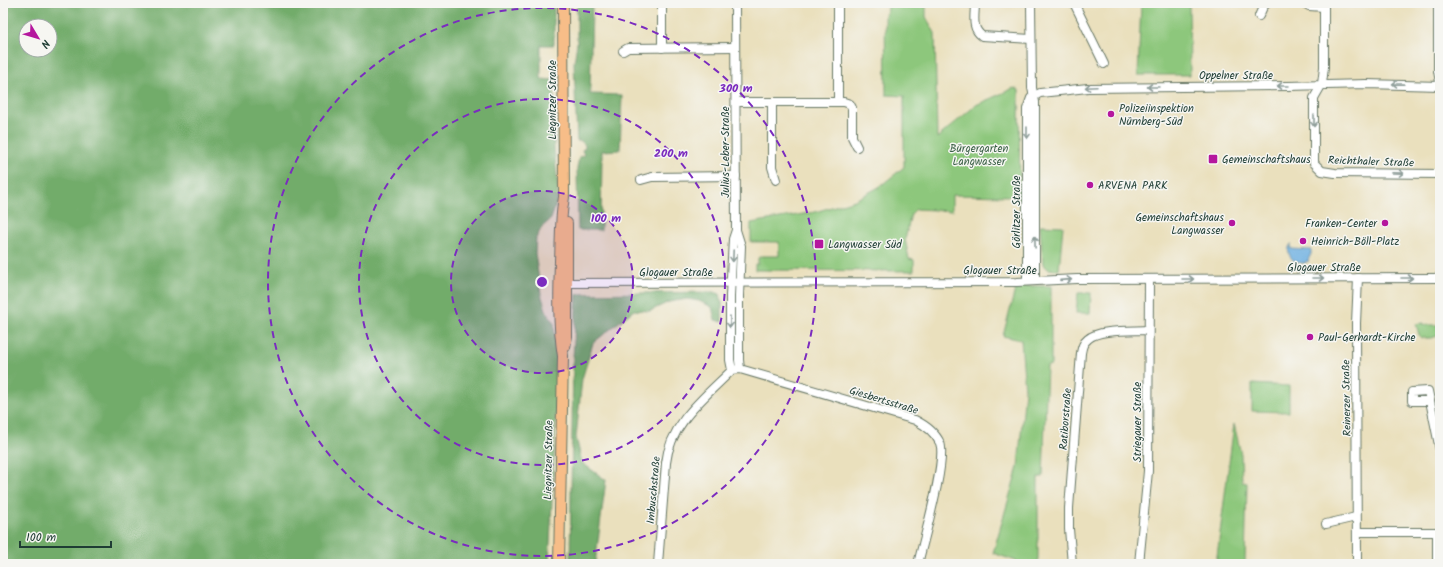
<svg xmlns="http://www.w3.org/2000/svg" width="1443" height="567" font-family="Kalam,sans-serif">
	<rect width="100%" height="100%" fill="#f6f6f2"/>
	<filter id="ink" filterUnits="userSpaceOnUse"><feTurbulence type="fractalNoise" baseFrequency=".025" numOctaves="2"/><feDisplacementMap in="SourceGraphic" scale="8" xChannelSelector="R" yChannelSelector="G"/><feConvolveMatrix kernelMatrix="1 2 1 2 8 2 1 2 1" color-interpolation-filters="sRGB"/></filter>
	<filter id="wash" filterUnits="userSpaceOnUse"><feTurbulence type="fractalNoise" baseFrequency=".012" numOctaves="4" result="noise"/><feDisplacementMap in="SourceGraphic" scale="16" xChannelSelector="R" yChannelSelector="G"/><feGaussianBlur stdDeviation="0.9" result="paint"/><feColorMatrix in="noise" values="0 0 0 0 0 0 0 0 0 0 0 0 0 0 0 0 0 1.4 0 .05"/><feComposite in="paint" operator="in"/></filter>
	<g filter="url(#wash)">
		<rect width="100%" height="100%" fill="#eae0bd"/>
		<g fill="#8dc77b" stroke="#568258">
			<path d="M888,3H926V17L935,33L937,138L976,105L1014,88L1019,90L1020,206L1013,196L952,195V211L916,209L911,214L905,239L909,259L914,260V271L755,270V264H758V258L761,256H779V242H751V223L815,212L855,200L879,187L904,167V96L886,95L885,15L888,9Z"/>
			<path d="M1141,3H1189L1190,75H1138Z"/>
			<path d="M1040,225L1063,226L1059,270L1048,269L1043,264Z"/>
			<path d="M1016,286H1051V365L1047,366L1043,477H1038V564H1017L1016,561L993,553L1018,467L1025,390L1021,340L1003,336Z"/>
			<path d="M1078,293H1091L1090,313H1076Z"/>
			<path d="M1423,323V325H1440V335L1432,338H1422L1419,335L1416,324Z"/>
			<path d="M1252,384L1289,386V412L1252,411Z"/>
			<path d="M1234,424L1241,454L1242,482L1247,483L1245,564H1216Z"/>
		</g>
		<g fill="#72ac6b" stroke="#487450" fill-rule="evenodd">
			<path d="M3,3H554V45H541V79L554,80V148L558,186L557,201L551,219L542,227L536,238L535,253L541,294L546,310L554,323L557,362L556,417L549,564H3ZM26,26H50V50H26Z"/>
			<path d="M577,3H602V6L592,7L590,94L622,95L620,150L602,151L601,230H578L577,169L579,157L584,155L582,150L585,148V145L581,141H577L574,63L577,43Z"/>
			<path d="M714,292L720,294L722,303V322L715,320L712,307L699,301L687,299L669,302L650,311L634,310L593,343L582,379L576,437L582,463L606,480L595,564H570L573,358L577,294Z"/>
		</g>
		<path fill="#6cafe1" stroke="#46768a" d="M1291,244V249L1311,250V254L1308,260L1309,261L1305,262V264L1304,263C1293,264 1284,253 1291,244Z"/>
	</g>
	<g filter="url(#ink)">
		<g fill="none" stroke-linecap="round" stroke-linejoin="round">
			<g stroke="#667664" stroke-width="10">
				<g id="minor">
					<path d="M662,3V48"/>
					<path d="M838,3V101"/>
					<path d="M975,3C975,16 971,28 982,36L1031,39"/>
					<path d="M1031,3L1032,88L1035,102V281"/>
					<path d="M1074,3L1104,64"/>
					<path d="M1304,3L1309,6L1324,7"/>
					<path d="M1324,3V67L1322,84L1314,98V163L1322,171L1335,173L1440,174"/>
					<path d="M1438,3V71L1440,82"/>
					<path d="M1259,16L1263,7L1267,3"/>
					<path d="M623,51L628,48L735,47"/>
					<path d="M736,102H844L850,104L852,108V137L857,147"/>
					<path d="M772,103V167L776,180"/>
					<path d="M641,180L652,177L736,176"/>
					<path d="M736,230L741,246L739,296V360L740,369"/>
					<path d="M1027,281V109L1031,98L1040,93L1088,88L1288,86L1366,84L1440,86"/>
					<path d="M562,283L1017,282L1077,279L1440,278"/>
					<path d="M732,370L730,360V296L733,239L736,230L735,3"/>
					<path d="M1429,401H1412V392L1428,391L1440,450"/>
					<path d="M1326,524L1356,517"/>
					<path d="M1358,532H1437V564"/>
					<path d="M658,564L666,463C670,423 705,397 732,370L740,369L915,420C925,425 935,432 940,443C947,460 923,542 918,564"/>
					<path d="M1072,564L1069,529V508L1081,353C1082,347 1083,343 1088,339C1098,329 1133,331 1148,330"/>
					<path d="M1139,564L1148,471L1149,279"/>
					<path d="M1357,564L1356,323L1358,278"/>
				</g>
			</g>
			<g stroke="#667664" stroke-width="12">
				<g id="major">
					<path d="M565,347L567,336V223"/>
					<path d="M559,564L563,356C558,325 559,293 560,261C561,240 560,219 564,197L563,3"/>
				</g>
			</g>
			<use href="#minor" stroke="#fff" stroke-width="8"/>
			<use href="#major" stroke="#f7bd88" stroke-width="10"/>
		</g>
		<defs><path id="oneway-shaft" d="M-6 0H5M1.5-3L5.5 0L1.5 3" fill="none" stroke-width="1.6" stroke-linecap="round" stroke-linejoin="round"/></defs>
		<g stroke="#8f9e9a">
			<use href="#oneway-shaft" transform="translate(1398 84) rotate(-179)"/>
			<use href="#oneway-shaft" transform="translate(1283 86) rotate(180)"/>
			<use href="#oneway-shaft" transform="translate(1091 87) rotate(177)"/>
			<use href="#oneway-shaft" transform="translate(1153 87) rotate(180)"/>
			<use href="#oneway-shaft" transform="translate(1314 121) rotate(90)"/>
			<use href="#oneway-shaft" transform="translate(1027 133) rotate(90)"/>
			<use href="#oneway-shaft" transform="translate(1398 173) rotate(1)"/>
			<use href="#oneway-shaft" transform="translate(1035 242) rotate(-91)"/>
			<use href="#oneway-shaft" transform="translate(733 256) rotate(92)"/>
			<use href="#oneway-shaft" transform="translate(1318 278)"/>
			<use href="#oneway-shaft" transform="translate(1407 278)"/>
			<use href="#oneway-shaft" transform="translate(1188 279)"/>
			<use href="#oneway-shaft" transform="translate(1066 280) rotate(-4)"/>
			<use href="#oneway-shaft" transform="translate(730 322) rotate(90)"/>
		</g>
	</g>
	<circle cx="542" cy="282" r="91" fill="#7b2cbf" fill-opacity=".12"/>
	<g fill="none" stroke="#7b2cbf" stroke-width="2" stroke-dasharray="7 5">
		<circle cx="542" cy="282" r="91"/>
		<circle cx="542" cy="282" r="183"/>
		<circle cx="542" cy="282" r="274"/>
	</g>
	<g fill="#b5179e" stroke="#f6f6f2" stroke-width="1.5">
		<circle cx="1111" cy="114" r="4"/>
		<rect x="1208" y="154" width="10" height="10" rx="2"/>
		<circle cx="1090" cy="185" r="4"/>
		<circle cx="1232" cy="223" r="4"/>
		<circle cx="1385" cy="223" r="4"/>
		<circle cx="1303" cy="241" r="4"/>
		<rect x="814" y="239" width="10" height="10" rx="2"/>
		<circle cx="1310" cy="337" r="4"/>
	</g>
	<g text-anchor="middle" stroke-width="3" stroke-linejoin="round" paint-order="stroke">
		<g font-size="11" fill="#1f3d34" stroke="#f6f6f2">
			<text x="1236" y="79">Oppelner Straße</text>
			<text transform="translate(552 100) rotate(-90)" y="4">Liegnitzer Straße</text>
			<text transform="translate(725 152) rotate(-90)" y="4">Julius-Leber-Straße</text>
			<text transform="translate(1371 161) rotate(2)" y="4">Reichthaler Straße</text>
			<text transform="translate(1016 212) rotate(-90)" y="4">Görlitzer Straße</text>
			<text x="1324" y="271">Glogauer Straße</text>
			<text x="1000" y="274">Glogauer Straße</text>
			<text x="676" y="276">Glogauer Straße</text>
			<text transform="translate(1346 398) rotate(-91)" y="4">Reinerzer Straße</text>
			<text transform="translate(884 400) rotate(17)" y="4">Giesbertsstraße</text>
			<text transform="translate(1065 419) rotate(-86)" y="4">Ratiborstraße</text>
			<text transform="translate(1137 422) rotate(-90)" y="4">Striegauer Straße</text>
			<text transform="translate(548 460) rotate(-89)" y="4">Liegnitzer Straße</text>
			<text transform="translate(653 490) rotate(-85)" y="4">Imbuschstraße</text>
		</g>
		<g font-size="11" fill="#1f3d34" stroke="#f6f6f2" text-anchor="start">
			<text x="1119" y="112">Polizeiinspektion<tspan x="1119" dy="13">Nürnberg-Süd</tspan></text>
			<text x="1222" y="163">Gemeinschaftshaus</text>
			<text x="1098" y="189">ARVENA PARK</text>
			<text x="1224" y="221" text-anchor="end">Gemeinschaftshaus<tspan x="1224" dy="13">Langwasser</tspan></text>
			<text x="1377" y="227" text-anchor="end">Franken-Center</text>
			<text x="1311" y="245">Heinrich-Böll-Platz</text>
			<text x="828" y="248">Langwasser Süd</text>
			<text x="1318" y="341">Paul-Gerhardt-Kirche</text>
		</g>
		<g font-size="11" fill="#3a6046" stroke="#f6f6f2">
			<text x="979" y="152">Bürgergarten<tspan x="979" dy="13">Langwasser</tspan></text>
		</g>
	</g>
	<circle cx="542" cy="282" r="6" fill="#7b2cbf" stroke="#f6f6f2" stroke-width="2"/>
	<g font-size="12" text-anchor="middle" font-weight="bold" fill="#7b2cbf" stroke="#f6f6f2" stroke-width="3" stroke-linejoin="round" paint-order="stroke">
		<text x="736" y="92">300 m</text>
		<text x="671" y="157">200 m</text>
		<text x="606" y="222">100 m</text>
	</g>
	<rect width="1443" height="567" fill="none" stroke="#f6f6f2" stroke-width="16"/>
	<g transform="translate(38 38) rotate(128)"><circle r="19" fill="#f6f6f2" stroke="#a0aca6"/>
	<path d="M0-3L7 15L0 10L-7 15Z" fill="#b5179e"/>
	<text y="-6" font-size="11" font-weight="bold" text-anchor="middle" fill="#1f3d34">N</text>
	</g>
	<path d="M20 541v6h91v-6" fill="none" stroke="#1f3d34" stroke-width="2"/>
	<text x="26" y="541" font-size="12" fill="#1f3d34" stroke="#f6f6f2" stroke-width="3" paint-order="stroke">100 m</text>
</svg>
